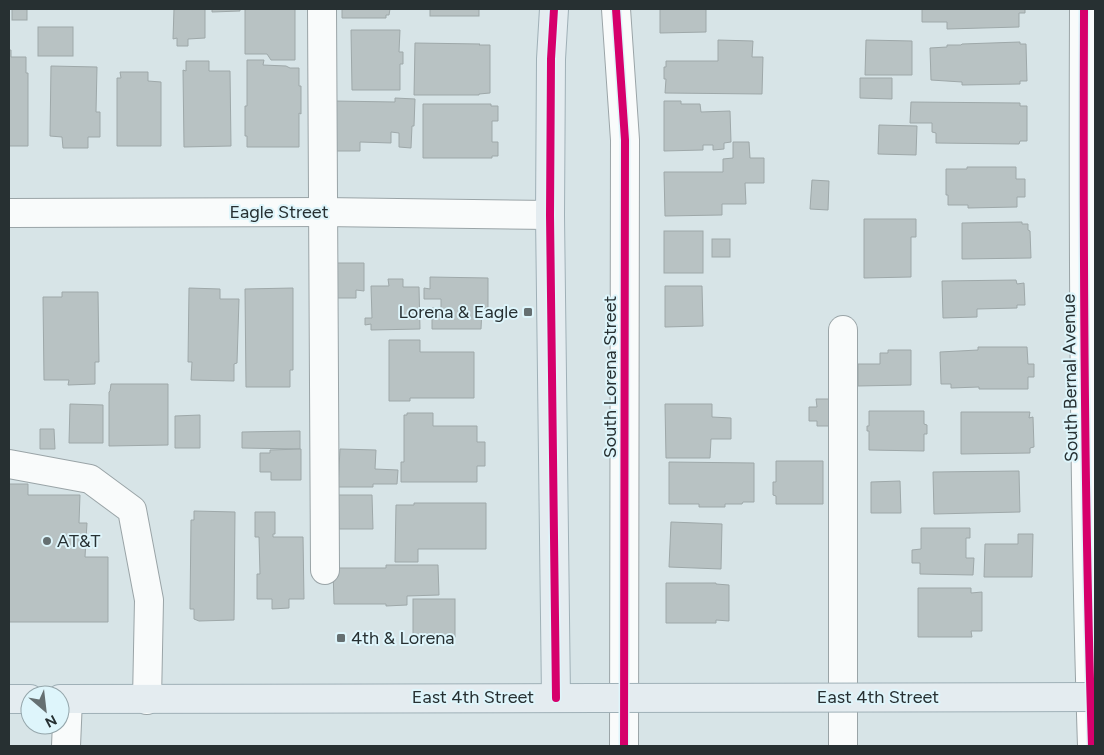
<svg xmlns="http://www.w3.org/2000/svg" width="1104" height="755" font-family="Figtree,sans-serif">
	<rect width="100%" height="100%" fill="#d7e4e7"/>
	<g fill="#b8c2c3" stroke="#9ea8a9">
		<rect x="12" y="9" width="15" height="11"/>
		<path d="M174,9H205V38L188,39V46H177V38L173,39Z"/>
		<path d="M212,9H240V11L212,12Z"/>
		<path d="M245,9H295V60H271L267,54H245Z"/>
		<path d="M342,9H390L389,15H386V18H342Z"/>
		<rect x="430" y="9" width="49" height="7"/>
		<path d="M660,9H706V32L660,33Z"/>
		<path d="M922,9H1025V13H1019V27L947,29V22H922Z"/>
		<rect x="38" y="27" width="35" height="29"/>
		<path d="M351,30H400L399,52H403V64H400V90H352Z"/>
		<path d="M718,40L753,41L752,57H763L762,94L665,93L666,79H664V67H666V61H718Z"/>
		<path d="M866,40L912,41V75H865Z"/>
		<path d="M1020,42V44H1026L1027,81H1020V84L962,85V82L931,80L930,48L947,47V45H961L962,44Z"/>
		<path d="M415,43L480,44L479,45H490V93L479,94V95H414Z"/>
		<path d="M9,50H11V57H26V73H28V146H9Z"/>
		<path d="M247,60H264L263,65L286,66L290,68H299V86H301V114L299,113V147H247V136H245V106H247Z"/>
		<path d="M186,61H209V71H230L231,146L184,147L183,70L186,71Z"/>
		<path d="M51,66L97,67L96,112H100V137H88V148H63L62,137L50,136Z"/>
		<path d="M120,72H148V81L161,82V146H117V78H121Z"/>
		<path d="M860,78H892V99L860,98Z"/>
		<path d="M395,98L415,99L414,126H412L411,148L399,147V133L391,132V143L360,142V151H333L334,101L395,102Z"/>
		<path d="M664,101H681V104H700L701,112L730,111L731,142L724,143V149L713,150V145H703V150L664,151Z"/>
		<path d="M911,102L1020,103V106H1027V141H1020L1019,144L936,143V133L932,132V123H910Z"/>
		<path d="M423,104H491V106H498V121H492V142H498V156H492V158H423Z"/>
		<path d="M879,125L917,126L916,155L878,154Z"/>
		<path d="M733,142H749L750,158H764V183H745L746,204H722V215L665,216L664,172H723V159L733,158Z"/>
		<path d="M967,167H1016V179H1025V197H1017V207L968,208V205H948V195H946V169H967Z"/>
		<path d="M812,180L829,181L828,210L810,209Z"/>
		<path d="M864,219H916V237H911V277L864,278Z"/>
		<path d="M1022,222V224H1028V230L1030,231L1031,258L962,259V223Z"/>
		<rect x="664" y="231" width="39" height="42"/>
		<rect x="712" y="239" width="18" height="18"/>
		<path d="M332,263H364V291L356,290V298H336Z"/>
		<path d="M430,277L488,278V309L482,308L481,329H432V308H441V299H424V288L430,289Z"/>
		<path d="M388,279H403V287H419L420,329L371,330V324L365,325V318H372L371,286H389Z"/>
		<path d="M1016,280L1017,284L1024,283L1025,305H1017V308L977,309V317L943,318L942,281Z"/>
		<path d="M665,286H702L703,326L665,327Z"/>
		<path d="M189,288L220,289V299H239L237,363L234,364V381L191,380L192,362H188Z"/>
		<path d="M293,288V370H290V387H246L245,289Z"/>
		<path d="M62,292H98L99,362H95V384L68,385L69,380H44L43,297H62Z"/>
		<path d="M389,340H420V352H474V398H410V401H389Z"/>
		<path d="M978,347H1027L1028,364H1034V377H1028V389H979V387L951,388V384H941L940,352L978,350Z"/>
		<path d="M888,350H911V385L858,386V364H880V353H888Z"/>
		<path d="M111,384H168V445L109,446V392L110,391Z"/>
		<path d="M816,399H837V426H817V421H809V407H817Z"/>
		<path d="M70,404L103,405V443H69Z"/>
		<path d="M665,404H712V417L731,418V439H711L710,458H666Z"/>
		<path d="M869,411H924V424L927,425V434H924V451L869,450V431H867V426H869Z"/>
		<path d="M961,412H1030L1029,418L1033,417L1034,447L1030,448V453L961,454Z"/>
		<path d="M407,413H433V426H477V442H485V466H477V482H401V462H404V415H407Z"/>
		<path d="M200,415V448H175V416Z"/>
		<path d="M40,429H54L55,449H40Z"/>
		<path d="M300,431V449L242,448V432Z"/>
		<path d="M301,449V480H271V472H260V453H270V450Z"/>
		<path d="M340,449L376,450L375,469L398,470L397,484H373V487H338Z"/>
		<path d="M776,461H823V504H776V496L773,495V482H776Z"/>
		<path d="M669,462L754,463V502H743L742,504H725V507H699V504H669Z"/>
		<path d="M1019,471L1020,512L934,514L933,472Z"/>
		<path d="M900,481L901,513H871V482Z"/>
		<path d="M9,484H28V495H80L79,523H87L85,557H108V622H9Z"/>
		<path d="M338,495H372L373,529H339Z"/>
		<path d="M414,503H486V549H418V562H395L396,505H414Z"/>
		<path d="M194,511L235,512L234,620L199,621L194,619V609H190L191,520H194Z"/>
		<path d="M255,512H275V534H273V537H303L304,599H289V608L272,609V599H257V574H260L259,537H255Z"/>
		<path d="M671,522L722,524L721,569L669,567Z"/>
		<path d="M921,528H970V538H966V558H974L973,575L920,574V563H912V550L921,549Z"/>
		<path d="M1018,534H1033L1032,577H984L985,544H1018Z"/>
		<path d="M386,565H438L439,595L407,596V605L386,606V604H334L333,568H386Z"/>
		<path d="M666,583H716V584L729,585V621L716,620V623H666Z"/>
		<path d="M918,588H971V593L982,592V631H971L972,637H918Z"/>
		<rect x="413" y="599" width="42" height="38"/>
	</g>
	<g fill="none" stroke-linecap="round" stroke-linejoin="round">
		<g stroke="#9aa4a7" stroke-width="30">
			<g id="minor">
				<path d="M322,9L325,570"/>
				<path d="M616,9L625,140L624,746"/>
				<path d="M1084,9C1083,255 1084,501 1092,746"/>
				<path d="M9,213L323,212L550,215"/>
				<path d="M843,330V746"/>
				<path d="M9,464L90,479L132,510L149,600L147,700"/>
				<path d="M66,746L68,699"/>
			</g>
		</g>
		<g stroke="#9fb0b7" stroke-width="30">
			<g id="major">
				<path d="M554,9L551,59L550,215L556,698"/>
				<path d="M9,699H30"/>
				<path d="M60,699L597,698"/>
			</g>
		</g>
		<use href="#minor" stroke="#f9fbfb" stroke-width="28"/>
		<use href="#major" stroke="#e4ecf0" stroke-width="28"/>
		<g stroke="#9fb0b7" stroke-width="30" stroke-linecap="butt">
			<path id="major-bridge" d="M597,698L1095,697"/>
		</g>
		<use href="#major-bridge" stroke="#e4ecf0" stroke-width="28"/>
		<g stroke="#def5fb" stroke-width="11">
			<g id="cycleway">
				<path d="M554,9L551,59L550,215L556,698"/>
				<path d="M616,9L625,140L624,746"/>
				<path d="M1084,9C1083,255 1084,501 1092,746"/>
			</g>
		</g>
		<use href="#cycleway" stroke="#d6006c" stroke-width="8"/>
	</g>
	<g fill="#656f71" stroke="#def5fb" stroke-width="2">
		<rect x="523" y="307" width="10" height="10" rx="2.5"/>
		<circle cx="47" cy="541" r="5"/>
		<rect x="336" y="633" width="10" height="10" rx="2.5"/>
	</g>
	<g text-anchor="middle" stroke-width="4" stroke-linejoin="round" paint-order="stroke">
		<g font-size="18" fill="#273032" stroke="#def5fb">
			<text x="279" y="218">Eagle Street</text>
			<text transform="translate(610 377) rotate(-90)" y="6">South Lorena Street</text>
			<text transform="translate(1070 378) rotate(-91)" y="6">South Bernal Avenue</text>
			<text x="473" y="703">East 4th Street</text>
			<text x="878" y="703">East 4th Street</text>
		</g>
		<g font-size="18" fill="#273032" stroke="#def5fb" text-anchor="start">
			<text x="518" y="318" text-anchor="end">Lorena &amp; Eagle</text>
			<text x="57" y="547">AT&amp;T</text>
			<text x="351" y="644">4th &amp; Lorena</text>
		</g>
	</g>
	<rect width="1104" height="755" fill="none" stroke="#273032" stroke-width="20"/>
	<g transform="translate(45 710) rotate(152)"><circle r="24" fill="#def5fb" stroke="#95a6ab"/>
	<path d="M0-4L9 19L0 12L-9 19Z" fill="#656f71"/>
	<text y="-8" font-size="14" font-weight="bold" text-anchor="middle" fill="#273032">N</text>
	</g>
</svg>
